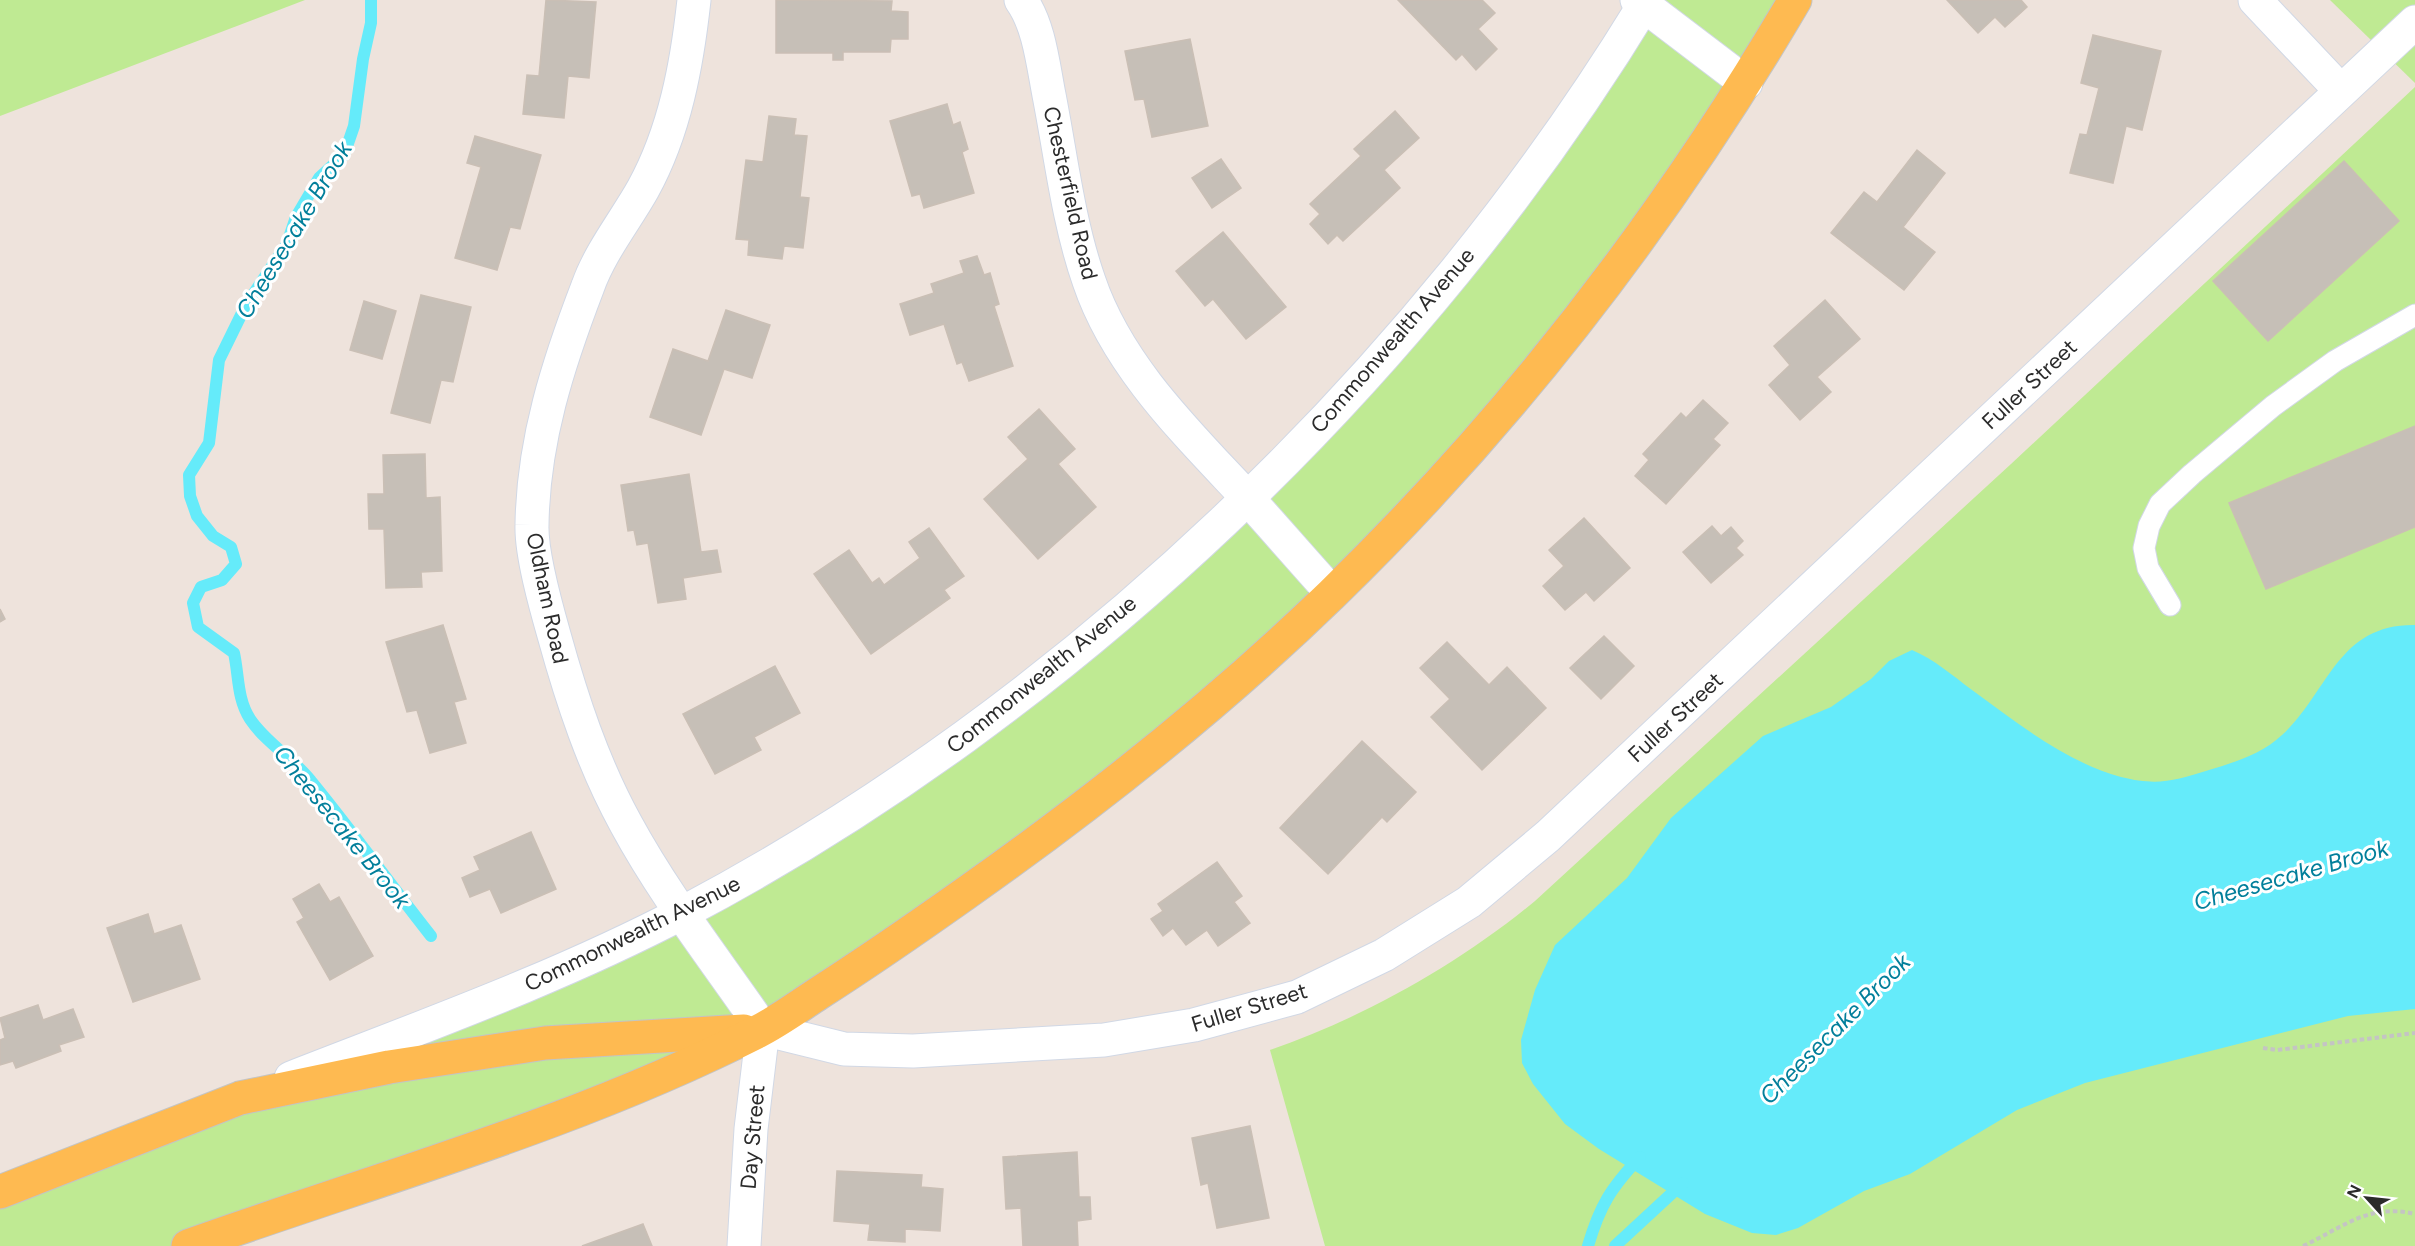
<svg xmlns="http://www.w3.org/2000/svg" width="2415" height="1246" font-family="Figtree,sans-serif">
	<rect width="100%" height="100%" fill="#eee3dc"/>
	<g fill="#bfea93">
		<path d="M0,0H305L0,116Z"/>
		<path d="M1647,0H1795L1523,387L1240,678L763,1029L188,1246H0V1181L535,983L899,784L1340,402Z"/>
		<path d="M2330,0H2415V83Z"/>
		<path d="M2415,87V1246H1325L1270,1050C1363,1018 1459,964 1535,901L2011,464Z"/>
	</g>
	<path fill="#65ebfa" d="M2415,625V1009L2348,1016L2085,1083L2017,1110L1910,1174L1864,1191L1798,1228L1776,1235L1752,1233L1705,1214L1599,1149L1565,1124L1533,1084L1522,1063L1521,1040L1535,990L1555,945L1627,878L1671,818L1763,736L1831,707L1871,679L1889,661L1912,650C1935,660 1952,675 1972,690C2017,723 2066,762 2121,777C2157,786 2174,781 2209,770C2235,762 2262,754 2282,735C2329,692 2337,624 2415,625Z"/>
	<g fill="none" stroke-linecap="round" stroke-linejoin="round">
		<g stroke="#65ebfa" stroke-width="12">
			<path d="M371,0V23L363,59L354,126L344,155L319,178L296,217L287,244L246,305L219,360L209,443L189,475L190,496L197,516L213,536L231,547L236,564L222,580L201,587L193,603L198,627L234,653C239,676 237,699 250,719C266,743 293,758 311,781C352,831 390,884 431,936"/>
			<path d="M1588,1246C1600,1205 1611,1188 1640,1157"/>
			<path d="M1615,1246L1683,1183"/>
		</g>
	</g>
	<g fill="#c6bfb7" stroke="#cabfb5" stroke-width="1.5">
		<path d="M546,0L596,2L589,78L568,76L564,118L523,114L527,75L539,76Z"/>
		<path d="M776,0L892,1L891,11L908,12V39H891L890,52H843V60H833V53H776Z"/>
		<path d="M1398,0H1482L1495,13L1478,29L1497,49L1476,70L1462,54L1456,60Z"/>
		<path d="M1947,0H2021L2027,7L2005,27L1995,17L1978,33Z"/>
		<path d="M2093,35L2161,51L2142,130L2126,126L2113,183L2070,173L2080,134L2087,135L2099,88L2081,83Z"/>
		<path d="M1190,39L1208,126L1152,137L1144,99L1135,100L1125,51Z"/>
		<path d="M947,104L953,125L960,122L968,149L962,152L974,193L924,208L920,194L912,196L890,121Z"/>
		<path d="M1395,111L1419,138L1384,170L1400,188L1343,241L1337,235L1328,244L1310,224L1320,214L1310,204L1361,156L1354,149Z"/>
		<path d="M769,116L796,119L794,135L807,136L800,197L809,198L803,248L784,246L782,259L748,255L749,240L736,239L746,160L763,162Z"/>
		<path d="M475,136L541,155L520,229L510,227L497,270L455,258L481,167L467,163Z"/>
		<path d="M1917,150L1945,173L1903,227L1935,252L1904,290L1831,233L1864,192L1877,202Z"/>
		<path d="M1221,159L1241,188L1212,208L1192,178Z"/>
		<path d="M2344,161L2399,221L2268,341L2213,281Z"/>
		<path d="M1223,232L1286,307L1246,339L1213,299L1205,306L1176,271Z"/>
		<path d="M977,256L984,275L990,273L999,304L994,306L1013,366L969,381L962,362L957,364L944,324L910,335L900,304L934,293L931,284L964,273L960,261Z"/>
		<path d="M421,295L471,307L453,382L441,380L430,423L391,413Z"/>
		<path d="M1825,300L1860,339L1817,377L1831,392L1800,420L1769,385L1790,365L1774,346Z"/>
		<path d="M364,301L396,311L382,359L350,350Z"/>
		<path d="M726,310L770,325L752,378L724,369L701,435L650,417L673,349L708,361Z"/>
		<path d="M1703,400L1728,423L1713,439L1720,445L1666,504L1635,476L1649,460L1643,454L1681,413L1686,418Z"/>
		<path d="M1039,409L1075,449L1058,464L1096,507L1038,559L984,499L1028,459L1008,437Z"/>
		<path d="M2415,426V527L2266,589L2229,503Z"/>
		<path d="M425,454L426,498L440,497L442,571L421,572L422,587L386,588L384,529H369L368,494H384L383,455Z"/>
		<path d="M689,474L701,552L717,550L721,572L683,578L686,599L658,603L648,543L637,545L634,530L628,531L621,485Z"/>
		<path d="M1584,518L1630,568L1594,601L1586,592L1565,610L1543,586L1564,566L1549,550Z"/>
		<path d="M1712,526L1721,536L1731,527L1743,541L1736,548L1743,555L1711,583L1683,552Z"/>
		<path d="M929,528L964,576L944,590L950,598L871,654L814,574L849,550L872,583L879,578L884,585L920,558L909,542Z"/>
		<path d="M0,609L5,619L0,622Z"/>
		<path d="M443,625L466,699L454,702L466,743L430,753L417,710L407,712L386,642Z"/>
		<path d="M1604,636L1634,666L1601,699L1570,668Z"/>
		<path d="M1447,642L1489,685L1507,667L1546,708L1482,770L1431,717L1450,699L1420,668Z"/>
		<path d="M775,666L800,713L754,737L761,750L715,774L683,714Z"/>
		<path d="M1362,741L1416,792L1387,822L1382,817L1328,874L1280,828Z"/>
		<path d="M531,832L556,889L501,913L490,889L470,897L462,878L480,870L474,857Z"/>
		<path d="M1217,862L1242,896L1234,902L1250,923L1218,946L1207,930L1186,945L1173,928L1163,936L1151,919L1163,911L1158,904Z"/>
		<path d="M319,884L330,902L339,897L373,956L330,980L297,922L304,918L293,899Z"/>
		<path d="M148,914L154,934L181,925L200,979L133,1002L107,928Z"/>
		<path d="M38,1005L43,1020L73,1009L84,1037L59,1045L61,1051L16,1068L13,1061L0,1065V1040L5,1038L0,1018Z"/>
		<path d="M1250,1126L1269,1218L1217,1228L1208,1183L1201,1185L1192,1138Z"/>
		<path d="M1077,1152L1079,1197H1090L1091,1219L1077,1221L1078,1246H1023L1021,1208L1006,1209L1003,1157Z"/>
		<path d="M837,1171L922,1175L921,1187L943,1189L940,1231L905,1229V1242L868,1240L870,1224L834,1221Z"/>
		<path d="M643,1224L652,1246H582Z"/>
	</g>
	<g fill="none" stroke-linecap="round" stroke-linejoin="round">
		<g stroke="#d1d8e5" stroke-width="23">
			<path id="service" d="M2170,605L2148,568L2144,548L2149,526L2160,504L2192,474L2273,406L2335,361L2415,315"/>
		</g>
		<g stroke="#d1d8e5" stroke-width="35">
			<g id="minor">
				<path d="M694,0C687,64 675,131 643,189C625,221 600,252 588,286C558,364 533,441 532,525C531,554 546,607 554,635C572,700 593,764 626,824C665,896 717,962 763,1029"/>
				<path d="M1021,0C1039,25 1043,64 1049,95C1061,156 1068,221 1089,281C1117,364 1183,429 1242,492C1272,525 1302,560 1332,593"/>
				<path d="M1637,0L1746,83"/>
				<path d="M2255,0L2341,91"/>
				<path d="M763,1029L844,1049L913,1051L1104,1040L1194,1025L1297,997L1384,955L1469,902L1548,836L2415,22"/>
				<path d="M291,1078C424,1026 558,978 684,912C1069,709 1421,373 1647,0"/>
				<path d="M744,1246L751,1129L763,1029"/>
			</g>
		</g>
		<g stroke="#c4c4c4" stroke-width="35">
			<g id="primary">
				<path d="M0,1192L240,1098L389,1067L545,1043L744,1031"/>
				<path d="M188,1246C379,1178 575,1124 757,1032C779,1021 799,1006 819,993C869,961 918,927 966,893C1095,802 1219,704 1332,594C1512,419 1668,216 1795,0"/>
			</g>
		</g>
		<g stroke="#c4c4c4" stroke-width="4" stroke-dasharray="4.5 3" stroke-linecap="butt">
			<path d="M2263,1048L2277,1050L2415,1033"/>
			<path d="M2303,1246C2344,1227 2368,1203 2415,1214"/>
		</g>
		<use href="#service" stroke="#fff" stroke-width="21"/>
		<use href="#minor" stroke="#fff" stroke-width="33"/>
		<use href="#primary" stroke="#feba51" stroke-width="33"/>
	</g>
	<g text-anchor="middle" stroke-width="6" stroke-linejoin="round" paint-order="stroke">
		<g font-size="22" fill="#2b2b2b" stroke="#fff">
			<text transform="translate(1071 193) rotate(77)" y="8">Chesterfield Road</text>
			<text transform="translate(1392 340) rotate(-49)" y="8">Commonwealth Avenue</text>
			<text transform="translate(2029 384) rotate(-43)" y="8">Fuller Street</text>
			<text transform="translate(548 598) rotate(78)" y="8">Oldham Road</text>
			<text transform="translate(1041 674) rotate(-39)" y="8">Commonwealth Avenue</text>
			<text transform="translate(1675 717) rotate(-43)" y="8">Fuller Street</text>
			<text transform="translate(632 933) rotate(-26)" y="8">Commonwealth Avenue</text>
			<text transform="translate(1249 1007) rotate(-17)" y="8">Fuller Street</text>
			<text transform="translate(752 1137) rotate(-85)" y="8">Day Street</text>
		</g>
		<g font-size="24" font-style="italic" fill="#027f9b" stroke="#fff">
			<text transform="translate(294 230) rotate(-59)" y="8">Cheesecake Brook</text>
			<text transform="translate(342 827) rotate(51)" y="8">Cheesecake Brook</text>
			<text transform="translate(2291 875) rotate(-16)" y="8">Cheesecake Brook</text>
			<text transform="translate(1835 1029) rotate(-45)" y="8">Cheesecake Brook</text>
		</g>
	</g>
	<g transform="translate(2367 1198) rotate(297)" stroke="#ffffff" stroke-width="4.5" paint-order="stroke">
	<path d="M0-4.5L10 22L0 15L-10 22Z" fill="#2b2b2b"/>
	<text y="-9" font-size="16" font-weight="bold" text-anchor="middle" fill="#2b2b2b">N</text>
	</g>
</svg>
